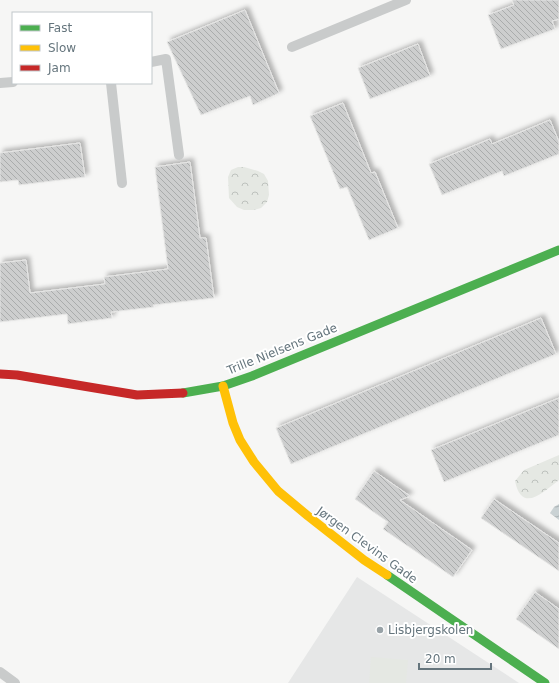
<svg xmlns="http://www.w3.org/2000/svg" width="559" height="683" font-family="'DejaVu Sans',sans-serif">
	<defs>
		<pattern id="park-crowns" width="20" height="18" patternUnits="userSpaceOnUse"><rect width="20" height="18" fill="#e5e8e3"/><path d="M2 6a3 3 0 1 1 6 0M12 15a3 3 0 1 1 6 0" fill="none" stroke="#bdc1bd"/></pattern>
		<pattern id="water-waves" width="16" height="10" patternUnits="userSpaceOnUse"><rect width="16" height="10" fill="#cad2d4"/><path d="M0 5q4-4 8 0t8 0" fill="none" stroke="#a8afb1"/></pattern>
		<pattern id="building-back-hatch" width="6" height="6" patternUnits="userSpaceOnUse"><rect width="6" height="6" fill="#cdcece"/><path d="M-1 5l2 2M0 0l6 6M5-1l2 2" fill="none" stroke="#aaacac"/></pattern>
		<filter id="shadow"><feDropShadow dx="3.5" dy="-3.5" stdDeviation="2" flood-color="#0004"/></filter>
	</defs>
	<rect width="100%" height="100%" fill="#f6f6f5"/>
	<path fill="#e6e7e7" d="M357,577L519,683H288Z"/>
	<g fill="url(#park-crowns)">
		<path d="M238,167H244L258,171L264,174L268,181L269,195L267,202L261,208L254,210H244L237,207L229,198L228,177L231,170Z"/>
		<path d="M559,455V480C543,492 522,514 515,481L524,470Z"/>
	</g>
	<path fill="#e5e8e3" d="M371,657L408,660L406,683H369Z"/>
	<path fill="url(#water-waves)" d="M559,504V520L550,513L554,507Z"/>
	<g fill="url(#building-back-hatch)" stroke="#e6e6e5" filter="url(#shadow)">
		<path d="M512,0H559V19L552,21L555,29L501,49L488,15L514,5Z"/>
		<path d="M245,10L279,93L253,105L250,96L201,115L167,42Z"/>
		<path d="M418,44L430,76L370,99L358,68Z"/>
		<path d="M343,103L371,173L375,172L398,228L369,240L347,187L340,189L310,116Z"/>
		<path d="M550,120L559,142V154L504,176L502,171L442,195L429,164L490,139L492,144Z"/>
		<path d="M80,143L85,177L19,185L18,180L0,182V153Z"/>
		<path d="M190,162L200,238H206L214,298L153,305L154,307L111,312L112,318L68,324L67,314L0,322V263L26,260L30,293L105,284L104,277L168,269L155,167Z"/>
		<path d="M541,318L556,354L291,464L276,428Z"/>
		<path d="M559,398V435L444,482L431,450Z"/>
		<path d="M374,471L410,496L400,500L472,550L453,577L383,529L388,522L355,499Z"/>
		<path d="M494,499L559,543V571L481,518Z"/>
		<path d="M535,592L559,609V649L516,619Z"/>
	</g>
	<g fill="none" stroke-linecap="round" stroke-linejoin="round">
		<g stroke="#c9cbcb" stroke-width="10">
			<path d="M292,47L406,0"/>
			<path d="M151,62L166,59L179,155"/>
			<path d="M0,83L13,82"/>
			<path d="M111,83L122,183"/>
			<path d="M0,672L15,683"/>
		</g>
		<g stroke="#4caf50" stroke-width="9">
			<path d="M183,393L223,386L252,376L559,250"/>
			<path d="M387,575L545,683"/>
		</g>
		<path stroke="#ffc107" stroke-width="9" d="M223,386L233,423L240,440L254,462L278,491L308,516L364,560L387,575"/>
		<path stroke="#c62828" stroke-width="9" d="M0,374L17,375L137,395L183,393"/>
	</g>
	<circle fill="#98a2a7" stroke="#fff" stroke-width="1.5" cx="380" cy="630" r="4"/>
	<g text-anchor="middle" stroke-width="4" stroke-linejoin="round" paint-order="stroke">
		<g font-size="12" fill="#65757d" stroke="#fff">
			<text transform="translate(282 349) rotate(-22)" y="4">Trille Nielsens Gade</text>
			<text transform="translate(367 545) rotate(36)" y="4">Jørgen Clevins Gade</text>
		</g>
		<g font-size="12" fill="#65757d" stroke="#fff" text-anchor="start">
			<text x="388" y="634">Lisbjergskolen</text>
		</g>
	</g>
	<rect x="12" y="12" width="140" height="72" fill="#ffffff" stroke="#c1c8cb"/>
	<rect x="20" y="25" width="20" height="6" fill="#4caf50" stroke="#c1c8cb"/>
	<text x="48" y="32" font-size="12" fill="#65757d">Fast</text>
	<rect x="20" y="45" width="20" height="6" fill="#ffc107" stroke="#c1c8cb"/>
	<text x="48" y="52" font-size="12" fill="#65757d">Slow</text>
	<rect x="20" y="65" width="20" height="6" fill="#c62828" stroke="#c1c8cb"/>
	<text x="48" y="72" font-size="12" fill="#65757d">Jam</text>
	<path d="M419 663v6h72v-6" fill="none" stroke="#65757d" stroke-width="2"/>
	<text x="425" y="663" font-size="12" fill="#65757d" stroke="#ffffff" stroke-width="3" paint-order="stroke">20 m</text>
</svg>
